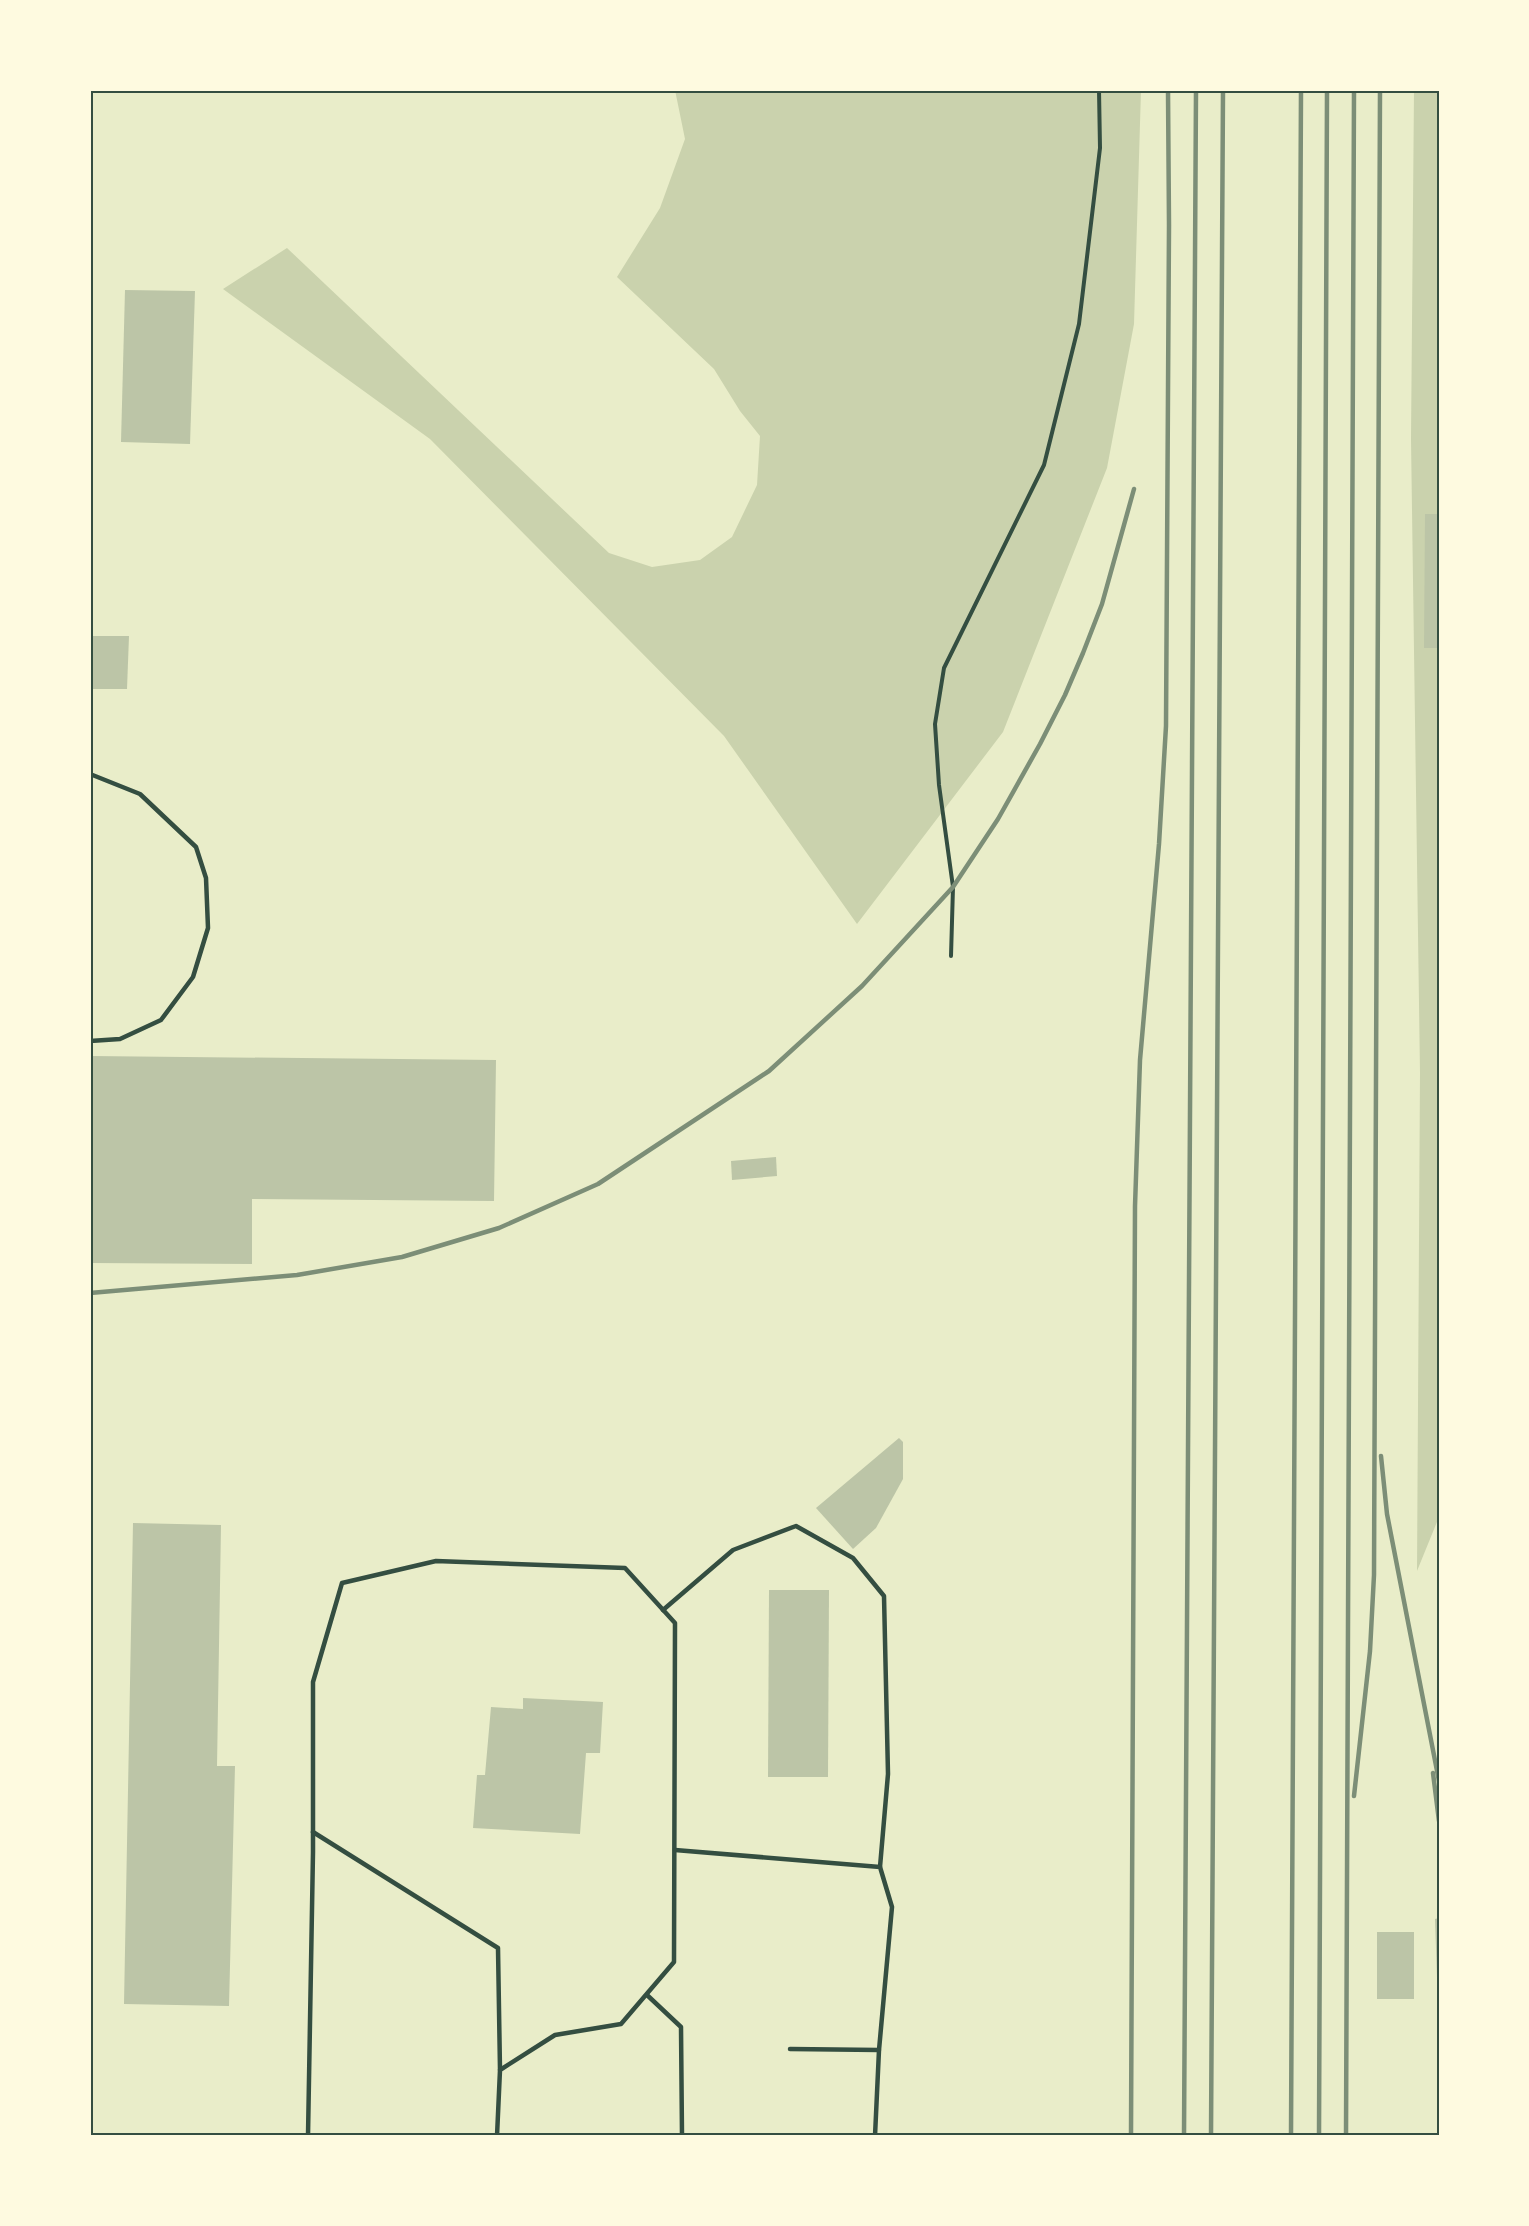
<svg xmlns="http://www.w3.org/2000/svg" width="1529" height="2226" font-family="Literata,serif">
	<rect width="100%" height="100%" fill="#e9edc9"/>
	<g fill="#cad2ad">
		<path d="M675,90H1141L1134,324L1107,468L1003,732L857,924L724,736L430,439L223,289L287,248L609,553L652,567L700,560L732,537L757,485L760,436L740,411L714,369L617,277L660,208L685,139Z"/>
		<path d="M1414,90H1439V1517L1417,1571L1420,1073L1411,439Z"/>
	</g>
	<g fill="#bcc5a7">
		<path d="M125,290L195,291L190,444L121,442Z"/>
		<path d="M1425,514H1439V648H1424Z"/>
		<path d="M90,636H129L127,689H90Z"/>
		<path d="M90,1056L496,1060L494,1201L252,1199V1264L90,1263Z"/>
		<path d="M776,1157L777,1176L732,1180L731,1161Z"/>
		<path d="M899,1438L903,1442V1479L876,1528L853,1549L816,1508Z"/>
		<path d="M133,1523L221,1525L217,1766H235L229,2006L124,2004Z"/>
		<path d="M769,1590H829L828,1777H768Z"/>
		<path d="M523,1698L603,1702L600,1753H586L580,1834L473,1828L477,1775H485L491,1707L523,1709Z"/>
		<path d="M1439,1918V1977H1437L1435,1919Z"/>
		<rect x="1377" y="1932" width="37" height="67"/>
	</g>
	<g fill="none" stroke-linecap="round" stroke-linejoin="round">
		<path stroke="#344e41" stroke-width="4" d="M951,956L953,887L939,785L935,724L944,668L1044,465L1079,324L1100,148L1099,90"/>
		<g stroke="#344e41" stroke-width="4.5">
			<path d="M90,774L140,794L196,847L206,878L208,928L193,977L161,1020L120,1039L90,1041"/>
			<path d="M663,1610L733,1550L796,1526L853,1558L884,1596L888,1774L880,1867"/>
			<path d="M313,1832L498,1948L500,2070"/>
			<path d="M675,1850L880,1867L892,1907L879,2050L875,2136"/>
			<path d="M647,1995L681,2027L682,2136"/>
			<path d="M790,2049L879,2050"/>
			<path d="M308,2136L313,1852V1682L342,1583L436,1561L625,1568L675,1623L674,1962L621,2024L555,2035L500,2070L497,2136"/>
		</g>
		<g stroke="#7c8e77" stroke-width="4.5">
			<path d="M90,1293L297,1275L402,1257L499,1228L598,1184L769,1071L862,986L953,887L998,819L1040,744L1065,695L1083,653L1102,604L1134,489"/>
			<path d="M1381,1456L1387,1514L1439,1781"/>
			<path d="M1433,1773L1439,1821"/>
			<path d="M1354,1796L1370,1651L1374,1575L1380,90"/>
			<path d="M1131,2136L1135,1206L1140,1060L1159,844L1166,726L1169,225L1168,90"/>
			<path d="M1184,2136L1196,90"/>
			<path d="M1211,2136L1223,90"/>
			<path d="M1291,2136L1301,90"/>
			<path d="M1319,2136L1327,90"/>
			<path d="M1346,2136L1354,90"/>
		</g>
	</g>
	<rect width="1529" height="2226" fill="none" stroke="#fefae0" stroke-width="183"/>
	<rect x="92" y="92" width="1346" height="2042" fill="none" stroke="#344e41" stroke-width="2"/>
</svg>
